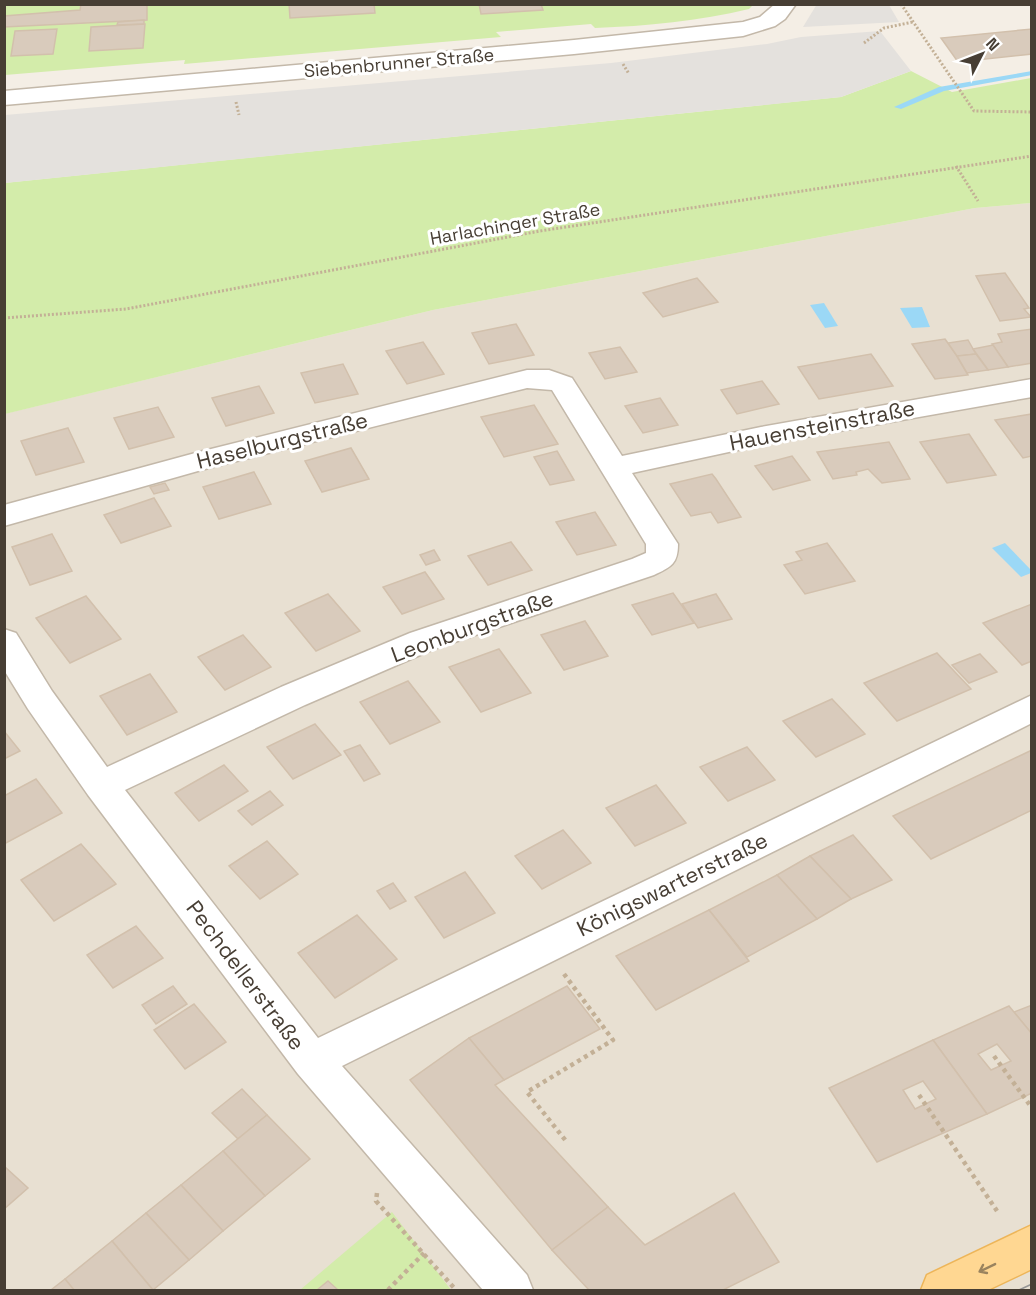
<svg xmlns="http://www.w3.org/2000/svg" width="1036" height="1295" font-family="'Space Grotesk',sans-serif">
	<rect width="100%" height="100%" fill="#f4eee5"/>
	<path fill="#e8e0d2" d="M1031,203V1290H5L4,414L433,310L975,208Z"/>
	<g fill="#d3ecaa">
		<path d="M5,5H753L749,9C699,21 647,26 595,28L591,24L496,32L501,37L184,64L185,60L5,75Z"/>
		<path d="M911,71L952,92L1031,78V203L975,208L433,310L5,414L4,183L841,97Z"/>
		<path d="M392,1212L451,1290H300Z"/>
	</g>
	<g fill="#e4e1dd">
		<path d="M817,4L889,5L899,22L803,27Z"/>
		<path d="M880,31L911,71L841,97L5,183V115L611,63L767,44L801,37Z"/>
	</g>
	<g fill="#9bd8f6">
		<path d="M824,303L838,326L825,328L810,305Z"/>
		<path d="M922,307L930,327L912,328L900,308Z"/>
		<path d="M1005,543L1031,570V573L1021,577L992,548Z"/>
	</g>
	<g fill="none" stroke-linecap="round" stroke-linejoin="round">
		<path fill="#9bd8f6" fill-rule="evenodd" d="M1032,71V75L944,91L901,109L894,107L939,87Z"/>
	</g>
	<g fill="#d9cbbc" stroke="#d2c0ac" stroke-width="1.5" fill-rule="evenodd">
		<path d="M81,4H147V20L4,27V16L80,10Z"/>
		<path d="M289,4H374L375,13L290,18Z"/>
		<path d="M479,4H541L543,10L481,14Z"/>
		<path d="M144,20V24L117,25L118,22Z"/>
		<path d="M145,24L143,48L89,51L91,27Z"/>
		<path d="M57,29L53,54L11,56L15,31Z"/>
		<path d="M1032,29V54L958,62L941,38Z"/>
		<path d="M1005,273L1029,308L1024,309L1031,317L1000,321L976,276Z"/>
		<path d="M697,278L718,302L663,317L643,293Z"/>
		<path d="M516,324L534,355L489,364L472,333Z"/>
		<path d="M1032,329V363L1008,367L992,344L1002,342L998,334Z"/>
		<path d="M945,339L957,356L968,375L935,379L912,344Z"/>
		<path d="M968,340L976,354L957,356L948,343Z"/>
		<path d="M423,342L444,374L407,384L386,351Z"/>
		<path d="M993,345L1008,367L988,370L973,349Z"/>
		<path d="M620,347L637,372L605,379L589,353Z"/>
		<path d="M871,354L893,386L819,399L798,367Z"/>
		<path d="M976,354L988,370L967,373L957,356Z"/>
		<path d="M343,364L358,394L315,403L301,373Z"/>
		<path d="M762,381L779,404L737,414L721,390Z"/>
		<path d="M259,386L274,413L226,426L212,398Z"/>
		<path d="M660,398L678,425L643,433L625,406Z"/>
		<path d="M534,405L558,444L504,457L481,417Z"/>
		<path d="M158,407L174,437L129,449L114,418Z"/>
		<path d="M1032,414V456L1023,458L995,420Z"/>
		<path d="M68,428L84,462L36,475L21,441Z"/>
		<path d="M969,434L996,475L947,483L920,442Z"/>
		<path d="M889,442L910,479L882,483L868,469L856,472L857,475L833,479L817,452Z"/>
		<path d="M351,448L369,479L322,492L305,461Z"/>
		<path d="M557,451L574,480L550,485L534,457Z"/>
		<path d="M792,456L810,480L773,490L755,466Z"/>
		<path d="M254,472L271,504L219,519L203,487Z"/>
		<path d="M712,474L716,479L741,517L718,523L711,512L691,516L670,484Z"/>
		<path d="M165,483L169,490L154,494L150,487Z"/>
		<path d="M154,498L171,526L121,543L104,515Z"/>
		<path d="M595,512L616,545L577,555L556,522Z"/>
		<path d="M52,534L72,571L30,585L12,547Z"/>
		<path d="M511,542L532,570L488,585L468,556Z"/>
		<path d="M827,543L855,581L805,594L784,565L802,560L796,552Z"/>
		<path d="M434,550L440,560L426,565L420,555Z"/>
		<path d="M425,572L444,599L402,614L383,587Z"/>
		<path d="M673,593L694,623L652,635L632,605Z"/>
		<path d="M328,594L360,631L316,651L285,613Z"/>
		<path d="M716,594L732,619L698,628L682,604Z"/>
		<path d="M86,596L121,639L70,663L36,618Z"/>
		<path d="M1032,604V661L1022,665L983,623Z"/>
		<path d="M585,621L608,656L564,670L541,635Z"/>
		<path d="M243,635L271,667L225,690L198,657Z"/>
		<path d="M499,649L531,693L481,712L449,667Z"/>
		<path d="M937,653L971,689L897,721L864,683Z"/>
		<path d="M980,654L997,672L969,683L952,665Z"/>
		<path d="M150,674L177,712L127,735L100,696Z"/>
		<path d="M408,681L440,722L390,744L360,702Z"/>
		<path d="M832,699L865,734L816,757L783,721Z"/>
		<path d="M315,724L341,755L293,779L267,747Z"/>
		<path d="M4,731L20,751L4,759Z"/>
		<path d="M360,745L380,774L364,781L344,751Z"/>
		<path d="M747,747L775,780L728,801L700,767Z"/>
		<path d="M1032,750V810L931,859L893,816Z"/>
		<path d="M224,765L248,791L199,821L175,793Z"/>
		<path d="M36,779L62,813L4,844V796Z"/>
		<path d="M656,785L686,823L635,846L606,808Z"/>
		<path d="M270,791L283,805L252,825L238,811Z"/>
		<path d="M563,830L591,863L542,889L515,856Z"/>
		<path d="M853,835L892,880L851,899L810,856Z"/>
		<path d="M267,841L298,874L260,899L229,866Z"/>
		<path d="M81,844L116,884L54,921L21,880Z"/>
		<path d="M810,856L851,899L817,919L777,875Z"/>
		<path d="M465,872L495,913L444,938L415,897Z"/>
		<path d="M777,875L817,919L747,957L709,910Z"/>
		<path d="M393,883L406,901L390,909L377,891Z"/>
		<path d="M709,910L749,961L656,1010L616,956Z"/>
		<path d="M357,915L397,959L335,998L298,953Z"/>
		<path d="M136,926L163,958L113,988L87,955Z"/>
		<path d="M173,986L187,1004L156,1024L142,1005Z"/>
		<path d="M567,986L600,1029L504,1080L469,1038Z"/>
		<path d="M194,1004L226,1042L185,1069L154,1030Z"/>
		<path d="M1032,1005V1034L1014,1012Z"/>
		<path d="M1009,1006L1032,1034V1093L987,1114L933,1040ZM997,1044L1011,1061L991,1070L978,1054Z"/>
		<path d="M469,1038L504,1080L495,1085L608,1207L552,1250L410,1080Z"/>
		<path d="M933,1040L987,1114L877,1162L829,1088ZM923,1081L936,1099L915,1109L903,1090Z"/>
		<path d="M242,1089L267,1115L238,1139L212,1113Z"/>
		<path d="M267,1115L310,1159L265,1196L223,1151Z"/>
		<path d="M223,1151L265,1196L223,1231L181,1185Z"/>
		<path d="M4,1166L28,1188L4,1209Z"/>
		<path d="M181,1185L223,1231L189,1260L146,1213Z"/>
		<path d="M734,1193L779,1262L723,1290H589L552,1250L608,1207L645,1245Z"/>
		<path d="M146,1213L189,1260L153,1290L112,1241Z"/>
		<path d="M112,1241L153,1290H74L65,1279Z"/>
		<path d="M65,1279L74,1290H51Z"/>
		<path d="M328,1281L338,1290H317Z"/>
	</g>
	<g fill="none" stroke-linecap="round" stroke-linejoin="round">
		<g stroke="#c3b8a9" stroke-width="3">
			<g id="minor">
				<path d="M775,4H796L785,19L775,26L743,36L574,54L4,105V91L574,40L743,22L760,17Z"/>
				<path d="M527,370H549L572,378L622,456L761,427L1032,379V397L761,445L632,473L678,544C678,564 671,567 654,575L434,649L305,705L125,790L318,1038L1032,695V723L342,1066L527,1275L533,1290H483L298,1074L88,795L28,709L4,670V629L16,633L52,691L107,767L281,687L410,633L632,559L646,553V544L552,390L527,388L205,469L4,526V505L199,452Z"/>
			</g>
		</g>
		<g stroke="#edb559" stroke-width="3">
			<path id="major" d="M1032,1225V1269L988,1290H921L927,1275Z"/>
		</g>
		<g stroke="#c3b096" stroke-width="3" stroke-dasharray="2 2" stroke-linecap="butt">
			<path d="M901,4L974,111L1032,112"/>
			<path d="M864,43L884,28L913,22"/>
			<path d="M623,64L629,74"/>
			<path d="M236,102L239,115"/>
			<path d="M956,166L978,201"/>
			<path d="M4,318L126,309L540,231L1032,156"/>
		</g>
		<g stroke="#c3b096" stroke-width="4.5" stroke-dasharray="4 4" stroke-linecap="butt">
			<path d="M564,974L613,1040L527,1092L566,1141"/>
			<path d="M994,1056L1032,1108"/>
			<path d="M919,1095L997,1211"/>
			<path d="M377,1193L376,1201L456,1290"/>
			<path d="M388,1290L424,1253"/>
		</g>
		<use href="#minor" fill="#fff" fill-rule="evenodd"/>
		<use href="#major" fill="#ffd792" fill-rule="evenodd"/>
		<path stroke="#959595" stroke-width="1.5" d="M1019,1290L1032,1284"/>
	</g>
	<defs><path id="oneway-shaft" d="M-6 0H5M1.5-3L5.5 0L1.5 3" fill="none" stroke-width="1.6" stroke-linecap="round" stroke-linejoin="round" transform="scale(1.5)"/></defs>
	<use stroke="#9a835e" href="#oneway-shaft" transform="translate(987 1268) rotate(154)"/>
	<g text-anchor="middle" stroke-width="6" stroke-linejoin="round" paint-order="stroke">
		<g font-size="18" fill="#473e34" stroke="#fff">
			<text transform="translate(399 63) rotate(-5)" y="6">Siebenbrunner Straße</text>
			<text transform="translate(515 224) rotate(-10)" y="6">Harlachinger Straße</text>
		</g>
		<g font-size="22" fill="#473e34" stroke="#fff">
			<text transform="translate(822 425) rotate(-11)" y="8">Hauensteinstraße</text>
			<text transform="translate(282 440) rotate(-14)" y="8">Haselburgstraße</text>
			<text transform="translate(472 626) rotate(-20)" y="8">Leonburgstraße</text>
			<text transform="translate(672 884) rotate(-26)" y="8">Königswarterstraße</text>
			<text transform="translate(246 975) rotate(53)" y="8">Pechdellerstraße</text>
		</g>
	</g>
	<rect width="1036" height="1295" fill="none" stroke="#473e34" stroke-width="12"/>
	<g transform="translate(982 54) rotate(48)" stroke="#ffffff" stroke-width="4.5" paint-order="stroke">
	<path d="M0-4.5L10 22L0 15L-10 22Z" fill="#473e34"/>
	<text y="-9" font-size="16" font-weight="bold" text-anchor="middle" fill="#473e34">N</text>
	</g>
</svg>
